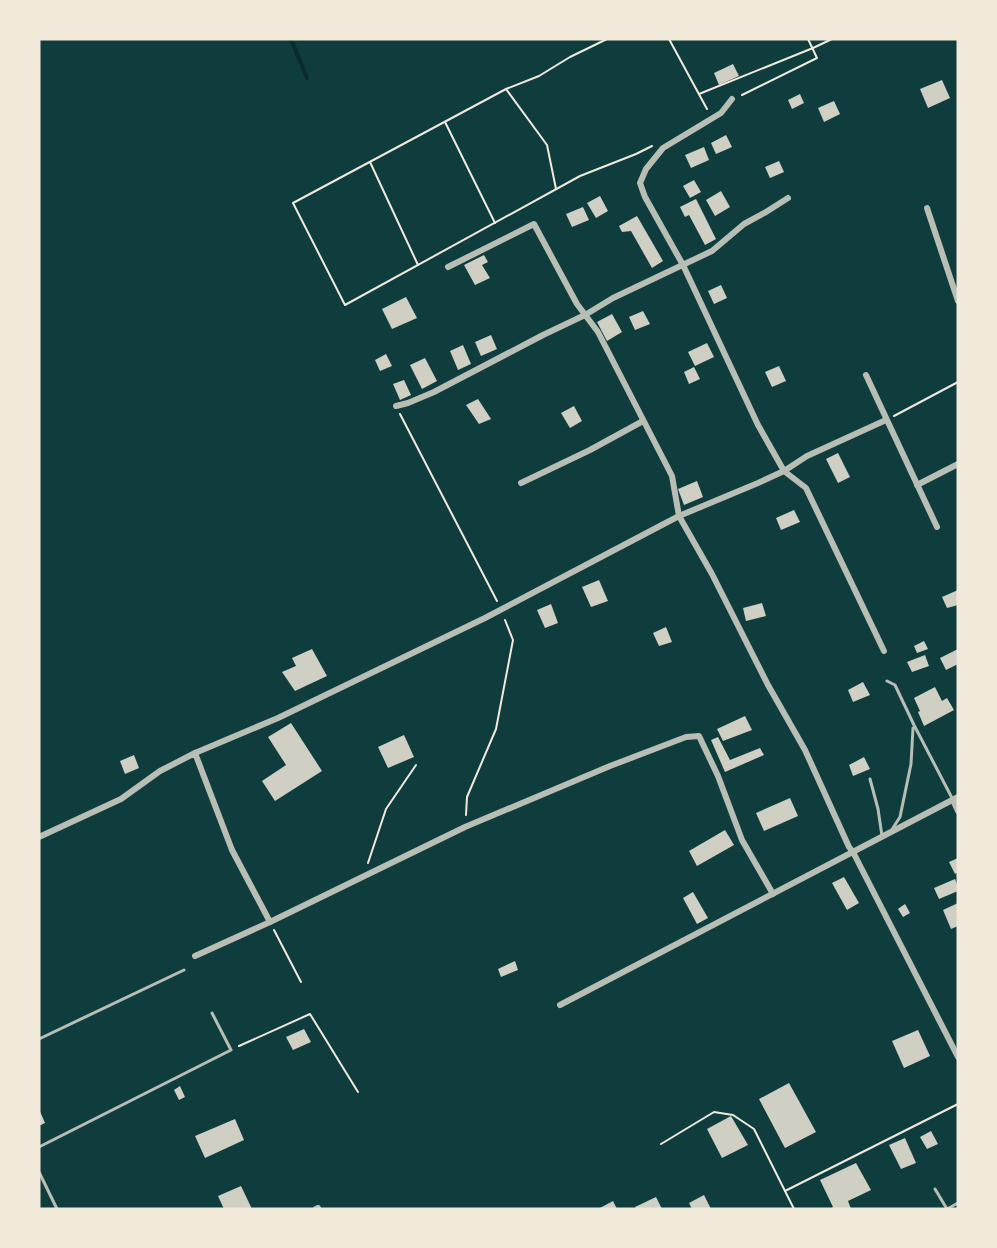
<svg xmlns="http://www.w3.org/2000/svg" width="997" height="1248" font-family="'Work Sans',sans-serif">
	<rect width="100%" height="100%" fill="#0f3d3e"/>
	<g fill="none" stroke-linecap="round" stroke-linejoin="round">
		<path stroke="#0a2a2b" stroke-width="4" d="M291,39L307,78"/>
	</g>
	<g fill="#cfcfc3">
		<path d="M733,64L739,76L719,85L714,73Z"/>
		<path d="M942,80L950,98L928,108L920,89Z"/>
		<path d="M800,94L804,103L792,109L788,100Z"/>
		<path d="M834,101L840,114L824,122L818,108Z"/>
		<path d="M726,135L732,147L716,154L711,143Z"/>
		<path d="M704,147L709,160L691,168L685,155Z"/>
		<path d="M779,161L784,172L770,178L765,167Z"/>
		<path d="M694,180L701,192L690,198L683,186Z"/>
		<path d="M721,191L730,207L715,216L706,200Z"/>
		<path d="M600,196L608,211L596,218L587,203Z"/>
		<path d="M696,199L716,239L705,245L689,215L685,217L680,207Z"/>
		<path d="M583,207L589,220L572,227L566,214Z"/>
		<path d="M637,216L663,261L652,268L631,231L622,232L619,226Z"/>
		<path d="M484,255L488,262L482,265L490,278L475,285L464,265Z"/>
		<path d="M721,285L727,298L714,304L708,291Z"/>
		<path d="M406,297L417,318L392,329L382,309Z"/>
		<path d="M643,311L650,324L635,330L629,317Z"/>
		<path d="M612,314L622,332L607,341L597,322Z"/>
		<path d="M491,335L497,349L481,356L475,342Z"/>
		<path d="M707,343L714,357L695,366L688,352Z"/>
		<path d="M463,345L471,364L458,370L450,351Z"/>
		<path d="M386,354L392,366L380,371L375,360Z"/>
		<path d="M425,358L437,381L422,389L410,365Z"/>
		<path d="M779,366L786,381L772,387L765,372Z"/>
		<path d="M694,367L700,379L689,384L684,372Z"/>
		<path d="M404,380L411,395L400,400L393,384Z"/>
		<path d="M478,399L491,419L479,424L466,405Z"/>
		<path d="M574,406L582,421L570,428L561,413Z"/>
		<path d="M838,453L850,477L838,483L826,459Z"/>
		<path d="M697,481L703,497L684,505L678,489Z"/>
		<path d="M794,510L800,522L781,530L776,518Z"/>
		<path d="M599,580L608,601L591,607L582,587Z"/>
		<path d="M958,590V605L947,608L942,597Z"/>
		<path d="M762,603L766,616L746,621L743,608Z"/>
		<path d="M551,604L558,623L545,628L537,610Z"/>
		<path d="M666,627L672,642L659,646L653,633Z"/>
		<path d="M924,641L928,649L917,653L914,646Z"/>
		<path d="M312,649L327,676L295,691L282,672L296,666L292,658Z"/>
		<path d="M958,649V664L946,670L940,658Z"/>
		<path d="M925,655L929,666L912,672L907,662Z"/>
		<path d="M863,682L870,695L853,702L848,690Z"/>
		<path d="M935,687L942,701L947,698L954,710L924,726L918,712L920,711L914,698Z"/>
		<path d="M745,716L752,730L723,741L717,729Z"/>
		<path d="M291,723L322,771L275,801L262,781L286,765L268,737Z"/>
		<path d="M404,735L414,757L388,768L378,747Z"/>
		<path d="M718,737L730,760L760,748L764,755L725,772L711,740Z"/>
		<path d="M134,755L139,768L125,774L120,761Z"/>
		<path d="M864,757L870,769L853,776L849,765Z"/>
		<path d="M790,798L798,816L764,831L756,813Z"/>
		<path d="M725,830L734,845L697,866L689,851Z"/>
		<path d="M958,858V872L955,874L949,862Z"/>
		<path d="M844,877L859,903L847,910L832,883Z"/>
		<path d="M955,879L958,887V891L939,899L934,888Z"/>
		<path d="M693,892L708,918L697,924L683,898Z"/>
		<path d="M958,903V926L951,929L943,910Z"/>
		<path d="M905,904L910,913L903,917L898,909Z"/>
		<path d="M515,961L518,970L501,977L498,969Z"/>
		<path d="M304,1029L311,1042L293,1050L286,1037Z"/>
		<path d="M918,1030L930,1056L904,1068L892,1041Z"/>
		<path d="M789,1083L816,1132L785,1148L759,1099Z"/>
		<path d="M180,1086L185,1097L179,1100L174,1090Z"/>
		<path d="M39,1109L45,1123L39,1126Z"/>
		<path d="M731,1116L748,1145L722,1158L707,1129Z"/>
		<path d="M235,1119L244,1140L205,1158L195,1136Z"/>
		<path d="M931,1131L938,1144L927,1149L920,1137Z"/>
		<path d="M905,1138L916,1163L901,1169L889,1145Z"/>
		<path d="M856,1163L871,1190L848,1201L851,1209H830L833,1207L820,1180Z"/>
		<path d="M241,1186L252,1209H224L218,1196Z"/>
		<path d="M704,1195L711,1209H692L689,1203Z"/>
		<path d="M656,1197L662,1209H636L635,1207Z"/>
		<path d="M613,1201L617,1209H598Z"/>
	</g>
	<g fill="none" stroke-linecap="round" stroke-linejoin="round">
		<g stroke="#f1e9da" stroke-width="2">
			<path d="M607,39L570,57L539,76L506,89L293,203L345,305L580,176L636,154L652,146"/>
			<path d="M669,39L707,109"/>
			<path d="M506,89L547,145L556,189"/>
			<path d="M699,94L813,48L832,39"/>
			<path d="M742,95L817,58L808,39"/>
			<path d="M445,122L495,223"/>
			<path d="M370,162L418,265"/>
			<path d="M400,414L497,601"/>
			<path d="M894,416L958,382"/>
			<path d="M466,815L467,797L496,729L513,640L505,620"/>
			<path d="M368,863L386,809L416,765"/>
			<path d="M274,930L301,982"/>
			<path d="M239,1046L310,1014L358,1092"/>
			<path d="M661,1144L714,1112L733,1115L754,1129L785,1191L958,1104"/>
			<path d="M785,1191L794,1209"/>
		</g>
		<g stroke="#b8beb3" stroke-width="3">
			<path d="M887,681L895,685L914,725L952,798"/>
			<path d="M870,779L878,809L882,836"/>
			<path d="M891,831L900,817L911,764L913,728"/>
			<path d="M39,1039L184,970"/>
			<path d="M39,1147L231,1050L212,1013"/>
			<path d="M39,1172L57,1209"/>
			<path d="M935,1189L947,1209L958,1203"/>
		</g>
		<g stroke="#b8beb3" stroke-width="6">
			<path d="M732,99L721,113L663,148L646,169L640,183L645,197L683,265L758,425L784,471L806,488L884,651"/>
			<path d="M927,208L958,301"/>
			<path d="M448,267L534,224L577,304L598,332L672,476L679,516L712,574L768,685L805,750L849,847L853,852L958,1057"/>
			<path d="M866,375L937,527"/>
			<path d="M396,406L408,403L434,392L543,335L585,315L613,298L712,251L744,224L766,212L788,198"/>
			<path d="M521,483L590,450L643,421"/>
			<path d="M917,485L958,464"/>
			<path d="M195,753L278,718L485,618L679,516L758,483L784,471L807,456L886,420"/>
			<path d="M953,800L958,811"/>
			<path d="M39,837L121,799L160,771L195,753L232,850L270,922"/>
			<path d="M195,956L270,922L465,827L610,766L686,737L699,736L718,776L742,840L773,894"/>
			<path d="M560,1005L958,797"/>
			<path d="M316,1209L318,1208"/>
		</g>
	</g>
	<rect width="997" height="1248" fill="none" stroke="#f1e9da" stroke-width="81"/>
</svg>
